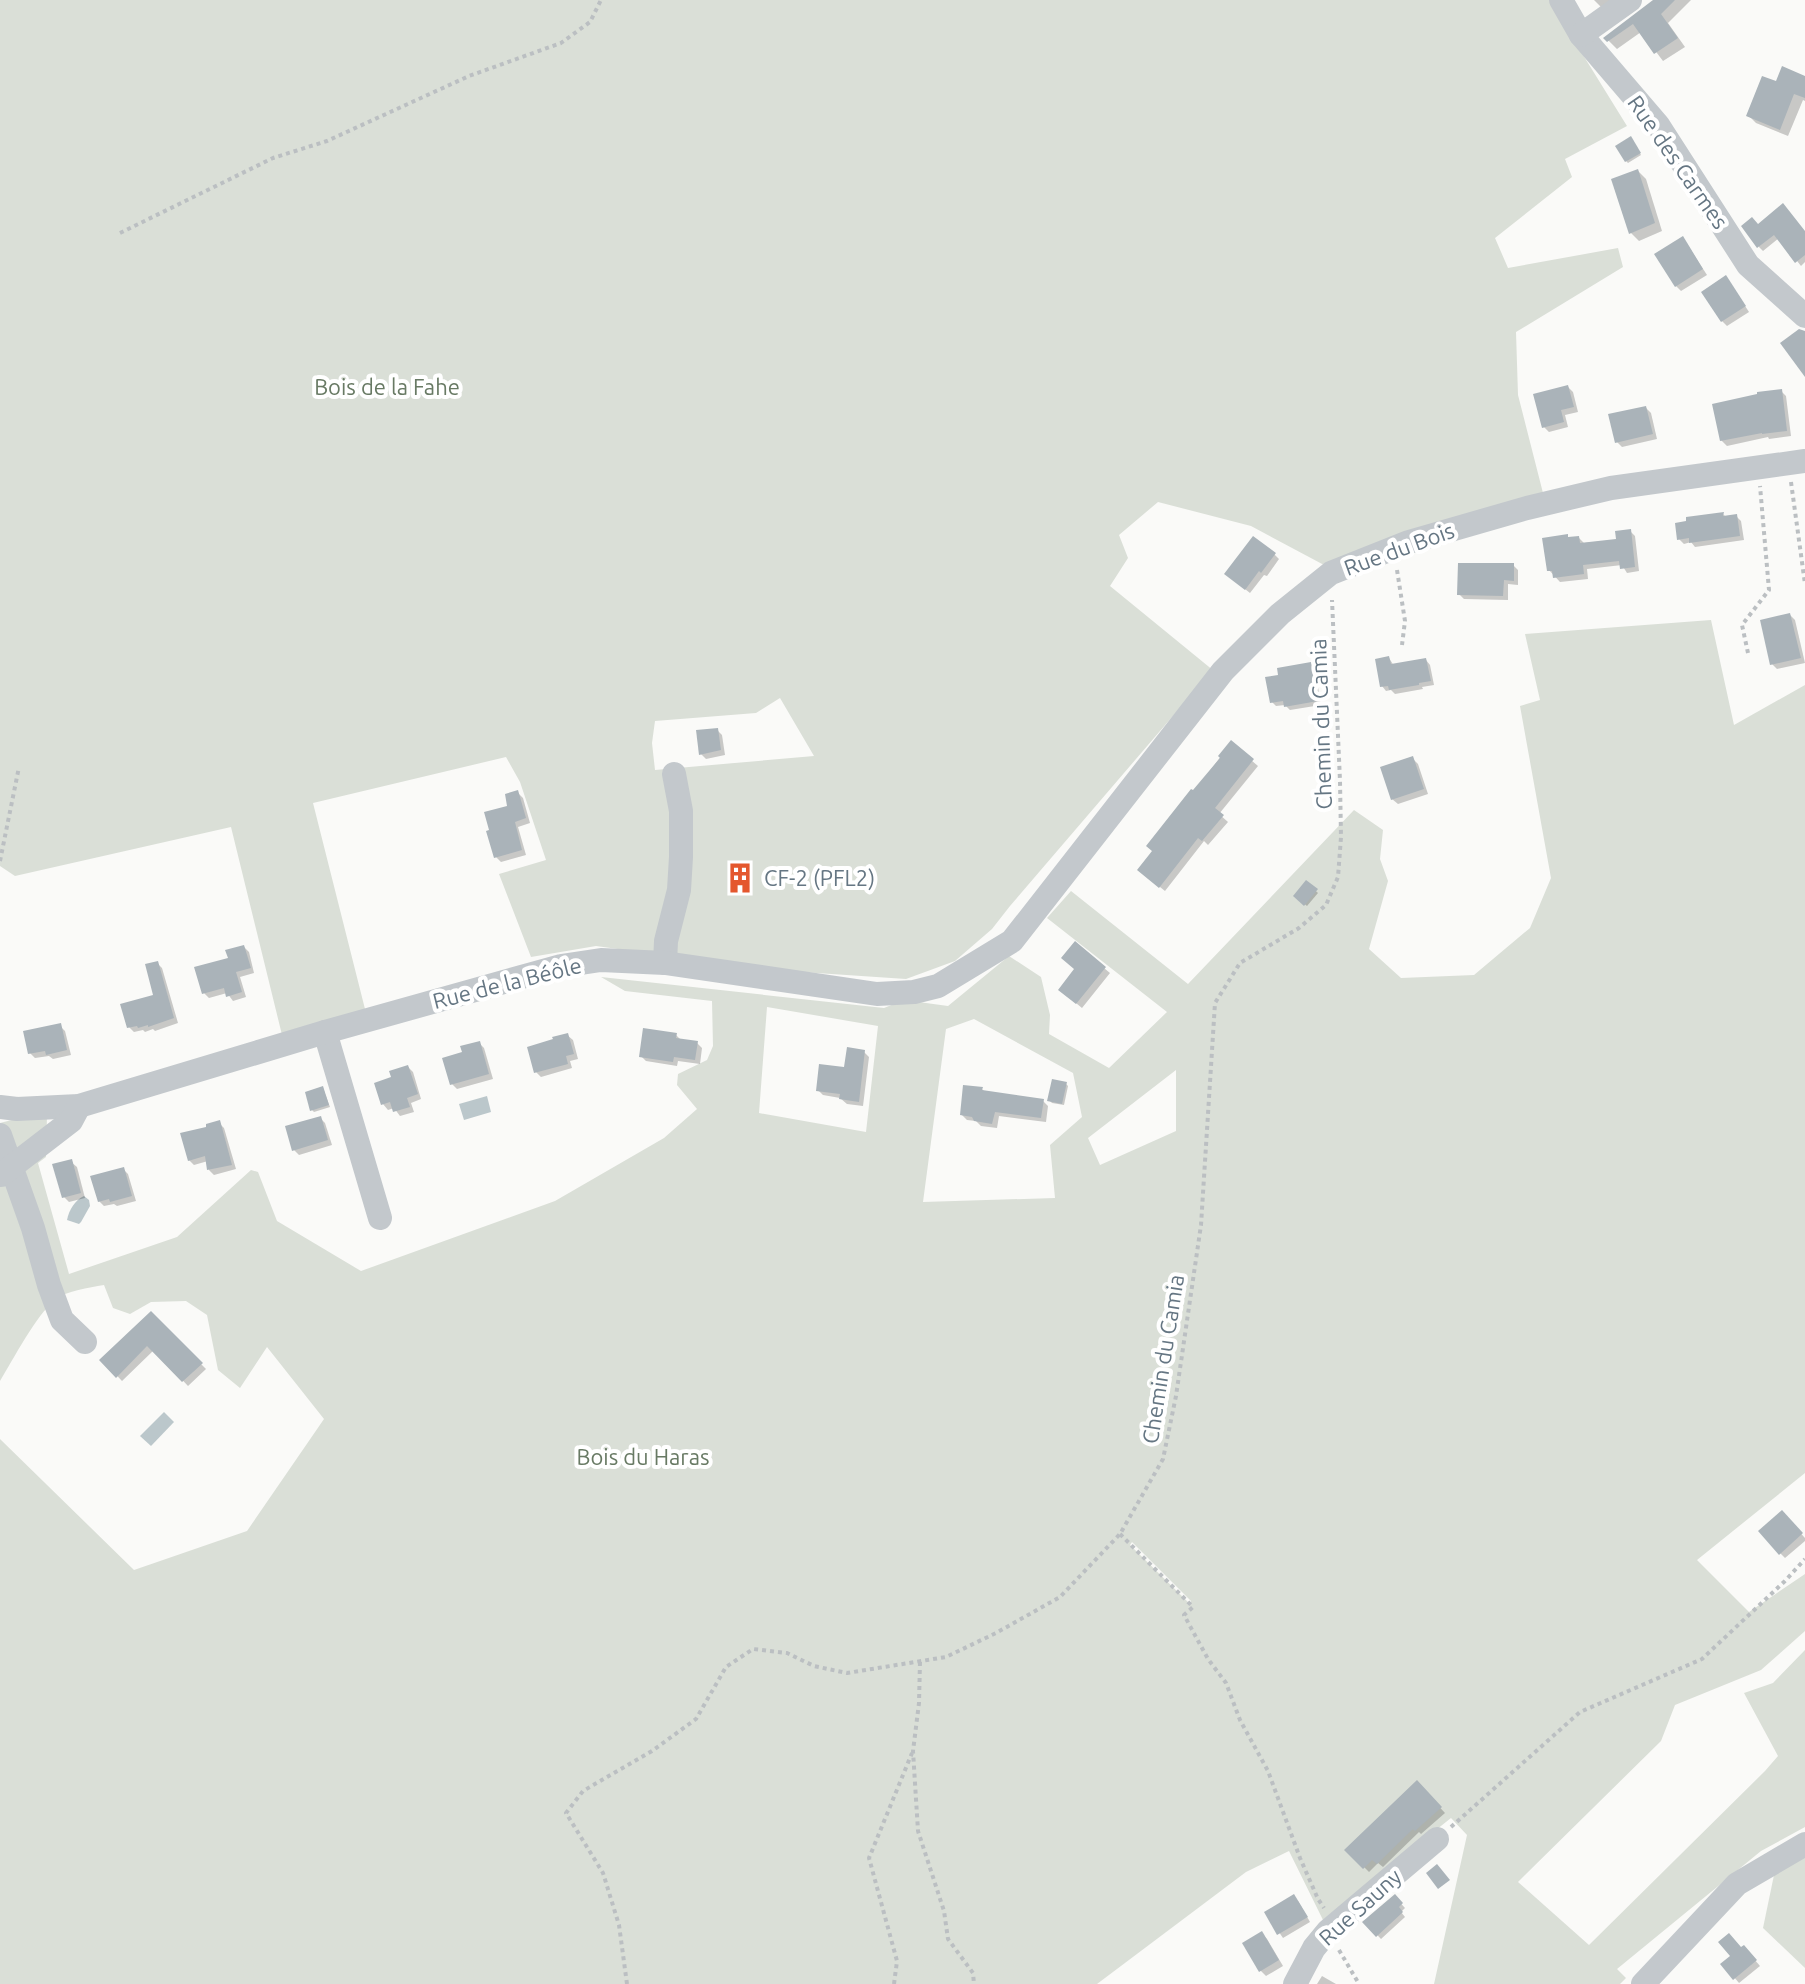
<svg xmlns="http://www.w3.org/2000/svg" width="1805" height="1984" font-family="Ubuntu,sans-serif">
	<rect width="100%" height="100%" fill="#fafaf8"/>
	<g fill="#dadfd7" fill-rule="evenodd">
		<path d="M0,0H1549L1627,126L1565,159L1572,177L1495,238L1508,268L1618,248L1623,267L1516,332L1518,395L1543,493L1324,565L1251,526L1158,502L1119,535L1128,558L1110,586L1214,671L1190,696L1010,906L992,929L955,961L906,979L772,970L596,946L531,957L499,874L546,860L520,782L506,757L313,803L366,1013L283,1039L231,827L15,876L0,866ZM780,698L814,756L655,770L652,743L655,721L756,713Z"/>
		<path d="M1711,620L1734,725L1805,685V1473L1697,1560L1749,1612L1805,1574V1631L1761,1670L1675,1705L1661,1741L1518,1882L1589,1945L1765,1771L1778,1756L1744,1693L1773,1683L1805,1650V1827L1761,1851L1617,1969L1626,1978L1620,1984H1434L1467,1835L1451,1818L1323,1920L1289,1851L1246,1872L1097,1984H0V1439L134,1570L247,1531L324,1419L267,1347L240,1388L218,1370L207,1315L186,1301L151,1302L130,1314L113,1308L104,1285C88,1288 68,1290 55,1300C36,1315 13,1360 0,1381V1123L35,1114L47,1115L46,1157L38,1163L69,1274L177,1237L251,1170L258,1172L277,1221L361,1271L555,1201L664,1138L697,1109L677,1085L678,1074L707,1060L713,1046L712,1001L625,991L601,977L884,1008L904,1000L948,1006L1009,956L1041,977L1050,1015L1049,1034L1109,1068L1167,1012L1047,918L1071,891L1188,984L1354,810L1383,830L1380,859L1388,881L1369,949L1401,978L1474,975L1530,928L1551,878L1520,706L1540,700L1525,634ZM767,1007L878,1026L866,1132L759,1113ZM974,1019L1073,1073L1082,1117L1050,1145L1055,1198L923,1202L946,1029ZM1176,1070V1131L1100,1165L1088,1138ZM1132,1542L1191,1601V1602L1189,1603L1130,1545Z"/>
		<path d="M1805,1855V1968L1763,1928L1774,1875Z"/>
	</g>
	<g fill="#bbc7cb">
		<path d="M487,1096L491,1112L464,1120L459,1104Z"/>
		<path d="M84,1196L89,1200L90,1206L81,1222L79,1224L67,1220C69,1210 75,1200 84,1196Z"/>
		<path d="M164,1412L174,1422L151,1446L140,1436Z"/>
	</g>
	<g fill="#0003">
		<path d="M1594,0H1624L1606,12Z"/>
		<path d="M1657,0H1691L1668,23L1685,47L1663,61L1641,32L1617,49L1606,38Z"/>
		<path d="M1805,78V101L1803,100L1788,136L1756,123L1748,115L1777,84Z"/>
		<path d="M1632,141L1641,155L1628,163L1626,161Z"/>
		<path d="M1638,171L1646,179L1662,231L1639,241L1631,233Z"/>
		<path d="M1758,226L1805,233V262L1801,266L1779,238L1763,251L1759,247Z"/>
		<path d="M1687,244L1707,275L1681,291L1676,286Z"/>
		<path d="M1730,283L1749,312L1727,326L1722,321Z"/>
		<path d="M1568,387L1573,392L1578,412L1565,415L1568,427L1549,432L1544,427Z"/>
		<path d="M1781,391L1786,396L1791,436L1769,439L1768,437L1727,446L1721,440Z"/>
		<path d="M1646,408L1651,413L1657,439L1622,447L1617,442Z"/>
		<path d="M1723,514L1726,517L1736,516L1741,521L1744,540L1695,547L1691,542L1684,544L1679,539Z"/>
		<path d="M1630,531L1635,536L1639,571L1627,573L1622,565L1587,569L1588,579L1560,582L1549,570L1569,539L1579,538L1584,543L1618,540Z"/>
		<path d="M1274,554L1279,559L1267,576L1264,575L1250,593L1231,578Z"/>
		<path d="M1513,565L1518,570V585L1508,584V600L1464,599L1459,594Z"/>
		<path d="M1790,615L1795,620L1805,663L1777,669L1772,664Z"/>
		<path d="M1389,658L1394,666L1426,660L1430,665L1434,685L1422,687L1423,689L1395,694L1391,690L1386,691L1382,686Z"/>
		<path d="M1310,664L1315,669L1321,705L1290,710L1285,705L1276,706L1272,702Z"/>
		<path d="M717,730L722,735L725,755L706,759L701,754Z"/>
		<path d="M1231,743L1258,766L1219,814L1228,822L1208,845L1204,841L1165,891L1145,875L1193,793Z"/>
		<path d="M1413,759L1418,764L1428,794L1398,804L1392,799Z"/>
		<path d="M518,793L523,798L530,823L518,827L526,855L501,862L496,857L510,807Z"/>
		<path d="M1307,883L1318,893L1307,906L1295,896Z"/>
		<path d="M1075,944L1110,973L1082,1008L1065,994L1077,969Z"/>
		<path d="M244,947L249,952L254,973L240,977L246,997L233,1001L227,993L209,998L204,993L230,959Z"/>
		<path d="M157,963L162,968L178,1023L155,1031L153,1029L145,1032L143,1030L134,1032L129,1027L155,996Z"/>
		<path d="M60,1026L65,1031L71,1055L53,1059L49,1056L35,1058L30,1053Z"/>
		<path d="M567,1035L573,1040L578,1059L570,1061L572,1068L541,1077L536,1072Z"/>
		<path d="M676,1035L682,1041L697,1043L702,1048L700,1064L678,1061L677,1066L646,1061L641,1056Z"/>
		<path d="M479,1043L484,1048L493,1079L457,1089L452,1084L465,1054Z"/>
		<path d="M864,1052L869,1057L863,1106L847,1104L840,1098L823,1095L818,1090L846,1069Z"/>
		<path d="M408,1067L413,1072L421,1099L411,1103L414,1112L400,1116L394,1108L388,1110L383,1104L394,1078Z"/>
		<path d="M1066,1084L1068,1086L1064,1105L1052,1103L1050,1101Z"/>
		<path d="M323,1088L330,1107L314,1112L312,1110Z"/>
		<path d="M982,1089L985,1092L1043,1101L1048,1106L1046,1122L999,1116L997,1128L981,1126L976,1121L967,1120L962,1115Z"/>
		<path d="M320,1118L325,1123L332,1145L299,1155L294,1150L288,1128Z"/>
		<path d="M219,1123L224,1128L236,1169L214,1175L209,1170L208,1161L194,1165L189,1160L208,1128Z"/>
		<path d="M71,1162L77,1167L85,1198L69,1202L64,1197Z"/>
		<path d="M123,1169L128,1174L136,1201L117,1206L114,1204L104,1206L99,1201Z"/>
		<path d="M151,1314L206,1369L188,1386L154,1350L122,1381L102,1360Z"/>
		<path d="M1782,1513L1805,1538V1541L1785,1558L1780,1553Z"/>
		<path d="M1417,1783L1445,1813L1421,1834L1419,1832L1383,1867L1378,1863L1369,1872L1347,1850Z"/>
		<path d="M1395,1897L1405,1908L1401,1912L1405,1917L1381,1939L1365,1922Z"/>
		<path d="M1298,1901L1310,1922L1283,1938L1266,1913Z"/>
		<path d="M1262,1934L1267,1939L1283,1966L1266,1976L1261,1971Z"/>
		<path d="M1742,1949L1748,1952L1760,1966L1739,1983L1723,1964Z"/>
		<path d="M1322,1976L1336,1984H1317Z"/>
	</g>
	<g fill="#aab3b9">
		<path d="M1653,0H1675L1661,14L1678,38L1654,54L1633,24L1607,42L1603,38Z"/>
		<path d="M1782,66L1805,76V98L1794,94L1780,130L1746,116L1762,76L1776,81Z"/>
		<path d="M1631,136L1641,153L1625,162L1615,146Z"/>
		<path d="M1638,169L1655,223L1629,234L1611,179Z"/>
		<path d="M1783,203L1805,231V255L1795,263L1774,235L1757,248L1741,226L1752,217L1758,224Z"/>
		<path d="M1683,236L1703,269L1675,287L1654,254Z"/>
		<path d="M1726,275L1746,306L1721,322L1701,292Z"/>
		<path d="M1799,329L1805,331V377L1780,343Z"/>
		<path d="M1568,385L1574,407L1561,410L1564,422L1542,428L1533,394Z"/>
		<path d="M1782,389L1787,431L1762,434V433L1720,441L1712,404L1757,394V392Z"/>
		<path d="M1646,406L1653,434L1615,443L1608,414Z"/>
		<path d="M1724,512L1723,516L1737,514L1740,536L1689,543V538L1677,540L1675,523L1686,521V517Z"/>
		<path d="M1631,529L1635,567L1620,569L1619,561L1583,565L1584,574L1553,578L1552,571H1547L1542,538L1568,534V537L1579,536L1580,543L1616,539L1615,531Z"/>
		<path d="M1253,536L1276,553L1261,573L1259,571L1245,590L1224,574Z"/>
		<path d="M1458,563H1514V581L1504,580L1503,596L1457,595Z"/>
		<path d="M1790,613L1801,658L1770,665L1760,620Z"/>
		<path d="M1389,656L1391,664L1426,658L1431,681L1419,683V685L1389,690L1388,686L1380,687L1375,659Z"/>
		<path d="M1311,662L1318,701L1284,707L1283,701L1270,703L1265,677L1278,675L1277,668Z"/>
		<path d="M718,728L721,750L699,755L696,730Z"/>
		<path d="M1231,740L1254,759L1215,808L1224,815L1202,841L1198,838L1159,888L1137,870L1152,851L1146,846L1191,789L1193,790L1220,758L1218,756Z"/>
		<path d="M1413,756L1424,789L1391,800L1380,767Z"/>
		<path d="M518,790L526,818L515,822L522,850L494,858L486,831L489,830L484,812L507,806L505,794Z"/>
		<path d="M1306,880L1318,889L1304,906L1293,896Z"/>
		<path d="M1075,941L1106,967L1076,1004L1058,990L1074,969L1061,958Z"/>
		<path d="M244,945L251,968L236,972L242,992L226,997L224,988L202,994L194,967L228,958L225,950Z"/>
		<path d="M158,961L174,1018L148,1027V1025L138,1028L137,1026L127,1028L120,1004L153,995L145,964Z"/>
		<path d="M61,1023L67,1050L46,1055L45,1051L28,1054L23,1031Z"/>
		<path d="M643,1028L677,1033L676,1038L698,1041L695,1060L674,1057L673,1062L639,1057Z"/>
		<path d="M568,1033L574,1054L566,1056L568,1064L534,1073L527,1047L553,1039L552,1037Z"/>
		<path d="M480,1041L489,1074L450,1085L442,1058L462,1052L460,1046Z"/>
		<path d="M847,1047L865,1050L859,1102L839,1099L840,1094L816,1091L819,1064L844,1067Z"/>
		<path d="M408,1065L418,1094L407,1098L410,1107L393,1112L390,1102L381,1105L374,1083L391,1077L389,1071Z"/>
		<path d="M1052,1079L1067,1082L1062,1104L1047,1101Z"/>
		<path d="M963,1085L983,1087L982,1090L1044,1099L1041,1118L995,1112L992,1124L974,1121L972,1117L960,1115Z"/>
		<path d="M323,1086L329,1105L310,1111L305,1092Z"/>
		<path d="M321,1116L328,1140L292,1151L285,1126Z"/>
		<path d="M220,1120L232,1165L207,1170L205,1156L188,1161L180,1133L206,1127V1124Z"/>
		<path d="M72,1159L81,1193L62,1198L52,1164Z"/>
		<path d="M124,1167L132,1196L110,1202L109,1199L98,1202L90,1176Z"/>
		<path d="M151,1311L203,1363L182,1382L147,1346L116,1378L99,1360Z"/>
		<path d="M1782,1510L1803,1533L1779,1555L1758,1531Z"/>
		<path d="M1417,1780L1442,1807L1415,1831L1413,1829L1377,1864L1372,1860L1363,1869L1344,1850Z"/>
		<path d="M1437,1864L1450,1880L1438,1889L1426,1873Z"/>
		<path d="M1294,1894L1308,1917L1277,1935L1264,1912Z"/>
		<path d="M1395,1894L1403,1903L1399,1907L1403,1912L1376,1937L1362,1922Z"/>
		<path d="M1262,1931L1279,1960L1259,1972L1242,1943Z"/>
		<path d="M1729,1933L1741,1947L1744,1945L1757,1960L1733,1980L1720,1964L1730,1956L1718,1942Z"/>
	</g>
	<g fill="none" stroke-linecap="round" stroke-linejoin="round">
		<g stroke="#bbbfc2" stroke-width="4" stroke-dasharray="4 4" stroke-linecap="butt">
			<path d="M120,233L273,158L327,141L469,76L561,43L590,22L601,0"/>
			<path d="M1791,482L1805,584"/>
			<path d="M1397,570L1405,621L1402,645"/>
			<path d="M1748,653L1742,625L1769,590L1760,486"/>
			<path d="M0,861L19,767"/>
			<path d="M1120,1534L1193,1607L1184,1615L1208,1659L1226,1683L1240,1720L1268,1771L1300,1858L1318,1899L1324,1908"/>
			<path d="M920,1662L919,1703L913,1751L918,1831L944,1911L948,1939L973,1973L974,1984"/>
			<path d="M1451,1827L1580,1712L1702,1659L1785,1581L1805,1559"/>
			<path d="M1339,1950L1359,1984"/>
			<path d="M627,1984L619,1925L603,1873L566,1813L583,1791L652,1751L696,1719L726,1667L753,1649L787,1653L814,1666L847,1673L946,1657L996,1633L1060,1597L1120,1534L1163,1459L1176,1396L1201,1225L1215,1003L1240,963L1299,928L1326,905L1338,877L1341,837L1340,781L1332,600"/>
			<path d="M894,1984L897,1961L869,1858L912,1753"/>
		</g>
		<g stroke="#c3c8cc" stroke-width="24">
			<path d="M1561,0L1581,35L1658,125L1748,265L1805,316"/>
			<path d="M1581,35L1630,0"/>
			<path d="M665,963L666,941L679,890L681,857V811L674,774"/>
			<path d="M325,1032L380,1218"/>
			<path d="M0,1107L17,1109L79,1106L325,1032L561,966L601,960L665,963L877,994L914,992L938,986L1012,941L1223,671L1280,614L1331,573L1409,542L1527,508L1611,488L1805,461"/>
			<path d="M0,1135L33,1228L49,1285L62,1320L85,1342"/>
			<path d="M1,1175L71,1121L79,1106"/>
			<path d="M1295,1984L1314,1948L1328,1931L1437,1839"/>
			<path d="M1643,1984L1737,1884L1805,1844"/>
		</g>
	</g>
	<defs>
		<g id="building-bare" transform="scale(2.4)"><path d="M-4-6H4V6H1V3H-1V6H-4ZM-2.5-4.3h1.7v1.8h-1.7ZM.8-4.3h1.7v1.8H.8ZM-2.5-1h1.7V.8h-1.7ZM.8-1h1.7V.8H.8Z" fill="#e4572e" stroke="#fff" stroke-width="2.5" paint-order="stroke"/></g>
	</defs>
	<g fill-rule="evenodd">
		<use href="#building-bare" x="740" y="878"/>
	</g>
	<g text-anchor="middle" stroke-width="8" stroke-linejoin="round" paint-order="stroke">
		<g font-size="22" fill="#657683" stroke="#fff">
			<text transform="translate(1678 162) rotate(55)" y="8">Rue des Carmes</text>
			<text transform="translate(1399 549) rotate(-20)" y="8">Rue du Bois</text>
			<text transform="translate(1321 724) rotate(-92)" y="8">Chemin du Camia</text>
			<text transform="translate(507 983) rotate(-14)" y="8">Rue de la Béôle</text>
			<text transform="translate(1163 1359) rotate(-81)" y="8">Chemin du Camia</text>
			<text transform="translate(1360 1907) rotate(-42)" y="8">Rue Sauny</text>
		</g>
		<g font-size="22" fill="#687a64" stroke="#fff">
			<text x="387" y="395">Bois de la Fahe</text>
			<text x="643" y="1465">Bois du Haras</text>
		</g>
		<g font-size="22" fill="#657683" stroke="#fff" text-anchor="start">
			<text x="764" y="886">CF-2 (PFL2)</text>
		</g>
	</g>
</svg>
